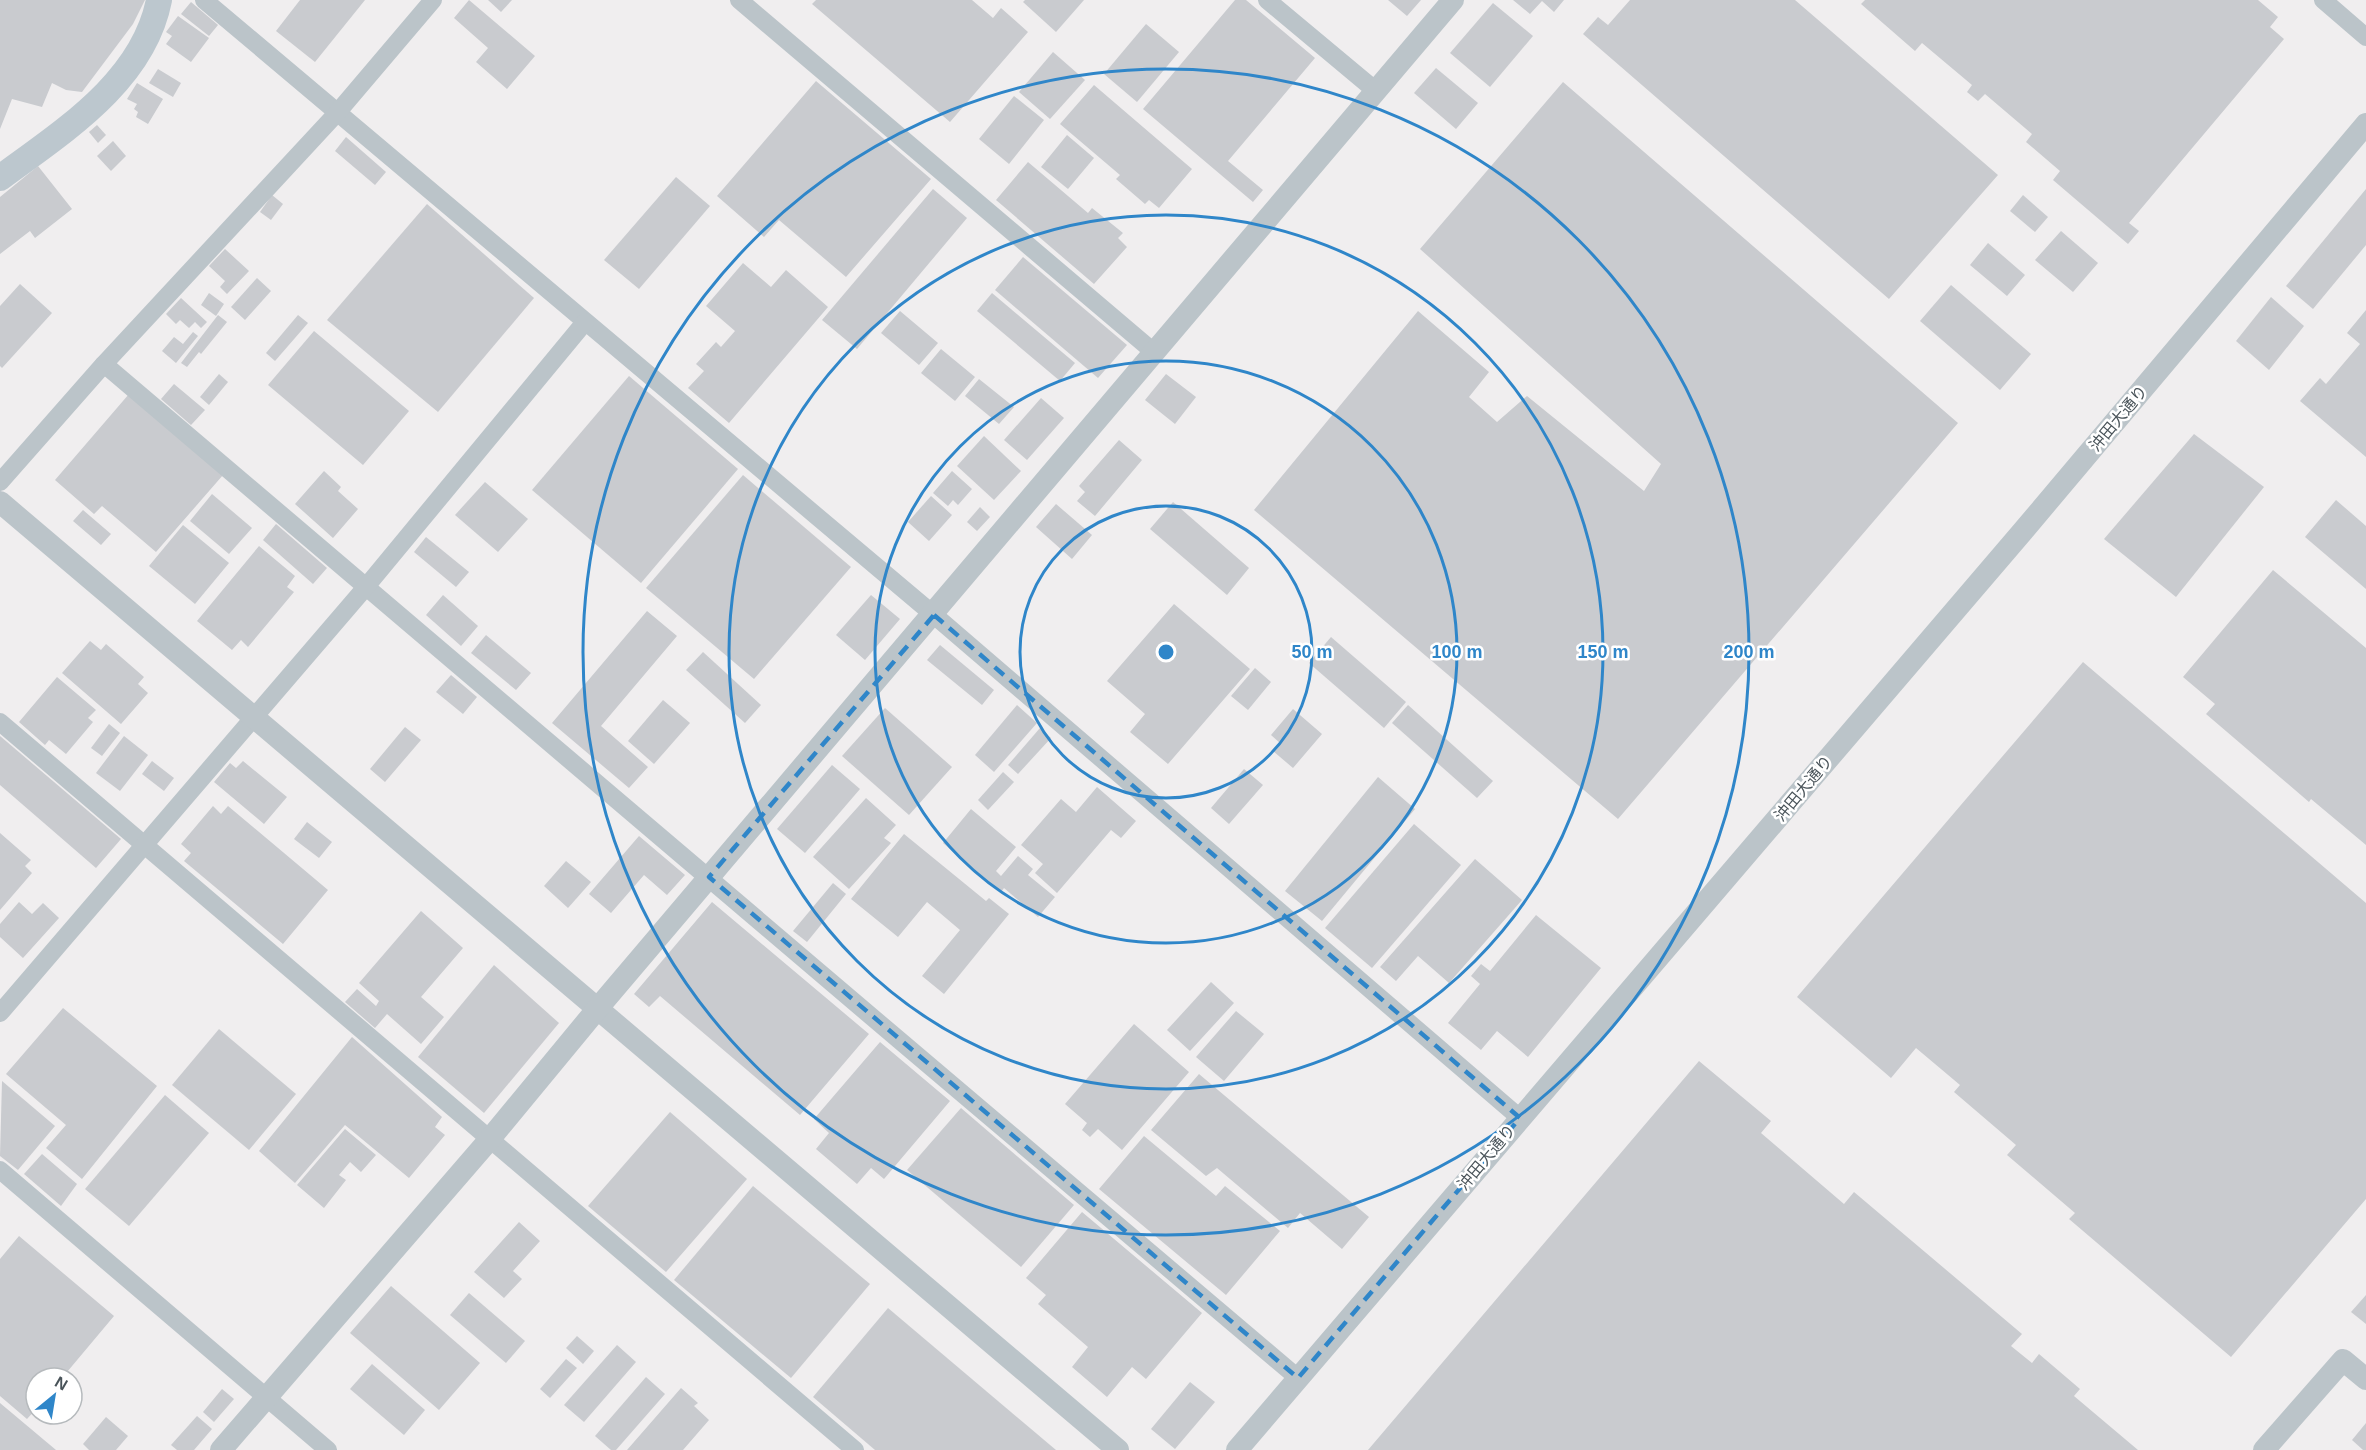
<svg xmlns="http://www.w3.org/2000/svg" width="2366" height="1450" font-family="Helvetica,'Noto Sans JP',sans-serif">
	<rect width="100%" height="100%" fill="#f0eeef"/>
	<g fill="#c9cbcf">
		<path d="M0,0H145L133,24L82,92L66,90L52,83L42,107L12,99L0,129Z"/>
		<path d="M300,0H365L315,62L276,31Z"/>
		<path d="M469,0L535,56L507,89L476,62L488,48L454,18Z"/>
		<path d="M488,0H512L501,12Z"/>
		<path d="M816,0H972L993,18L1001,8L1028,32L950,122L812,4Z"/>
		<path d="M1025,0H1084L1056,32L1023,2Z"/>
		<path d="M1235,0H1246L1315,58L1228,161L1263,190L1253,202L1143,109Z"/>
		<path d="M1388,0H1421L1407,16Z"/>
		<path d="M1513,0H1564L1554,12L1542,1L1530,14Z"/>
		<path d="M1630,0H1795L1998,175L1889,299L1583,34L1598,17L1608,25Z"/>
		<path d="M1865,0H2258L2278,17L2270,27L2284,39L2129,223L2139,231L2128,244L2053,180L2060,171L2026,142L2032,134L1985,94L1978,101L1967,92L1972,85L1922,43L1915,51L1861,4Z"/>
		<path d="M191,2L218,25L209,36L181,14Z"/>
		<path d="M1493,3L1533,36L1490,87L1450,53Z"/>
		<path d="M178,16L209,38L191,62L166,44L172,36L166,32Z"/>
		<path d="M1146,24L1179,52L1137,102L1104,74Z"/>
		<path d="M1053,52L1085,80L1050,119L1019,92Z"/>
		<path d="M1436,68L1478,103L1456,129L1414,93Z"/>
		<path d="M158,69L181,83L173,97L149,83Z"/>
		<path d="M816,81L931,179L846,277L779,220L764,237L717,196Z"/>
		<path d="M1563,82L1958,423L1618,819L1254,510L1418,311L1489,372L1469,397L1497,422L1527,396L1644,491L1661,464L1420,249Z"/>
		<path d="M137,83L163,99L148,124L136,117L138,112L134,109L137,104L127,99Z"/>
		<path d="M1094,85L1192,169L1159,208L1149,200L1145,204L1116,179L1120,175L1060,124Z"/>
		<path d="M1014,96L1044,120L1009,164L979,139Z"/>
		<path d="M97,125L106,135L98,143L89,132Z"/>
		<path d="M1067,135L1094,158L1068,189L1041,167Z"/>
		<path d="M346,137L386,172L375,185L335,151Z"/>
		<path d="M113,141L126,156L111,171L97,156Z"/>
		<path d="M1028,162L1088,213L1092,208L1123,233L1118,238L1127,247L1094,284L996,200Z"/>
		<path d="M38,166L72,209L35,238L30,231L0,254V197Z"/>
		<path d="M676,177L710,206L639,289L604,260Z"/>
		<path d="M933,189L967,218L857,349L822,320Z"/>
		<path d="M2366,189V245L2313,309L2286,286Z"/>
		<path d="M272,195L283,204L271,220L260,212Z"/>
		<path d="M2023,195L2048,217L2035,232L2010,211Z"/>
		<path d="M427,204L534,298L438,412L327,320Z"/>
		<path d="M2061,231L2098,263L2073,292L2035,260Z"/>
		<path d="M1988,243L2025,275L2007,296L1970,265Z"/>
		<path d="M225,249L249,271L227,294L220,287L225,281L209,266Z"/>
		<path d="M1023,257L1127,345L1098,378L995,290Z"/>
		<path d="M743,263L771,287L786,270L828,307L729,423L688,388L704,371L696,364L716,342L721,347L735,331L706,306Z"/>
		<path d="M257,278L271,291L245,320L231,307Z"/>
		<path d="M20,284L52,313L2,368L0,366V306Z"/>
		<path d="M1951,285L2031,354L2000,390L1920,321Z"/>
		<path d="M209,293L224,304L216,316L201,305Z"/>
		<path d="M992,293L1075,363L1060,381L977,311Z"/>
		<path d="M2271,297L2304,326L2269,370L2236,341Z"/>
		<path d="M181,298L207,322L201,328L195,322L189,328L180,320L176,324L166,314Z"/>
		<path d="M2366,310V457L2300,401L2320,378L2326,384L2360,344L2347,333Z"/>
		<path d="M900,311L938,343L919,365L881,333Z"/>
		<path d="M218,315L227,322L201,354L199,352L187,367L181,363Z"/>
		<path d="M298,315L308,323L275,361L266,353Z"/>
		<path d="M314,331L409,411L363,465L268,385Z"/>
		<path d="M193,332L198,336L176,363L162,351L174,337L183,344Z"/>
		<path d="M941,349L975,377L955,401L921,373Z"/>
		<path d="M219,374L228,382L209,405L200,397Z"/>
		<path d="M1166,374L1196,397L1175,424L1145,400Z"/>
		<path d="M629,376L738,469L641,583L532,490Z"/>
		<path d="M979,379L1014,407L999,424L965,396Z"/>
		<path d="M174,384L205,410L191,425L161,399Z"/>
		<path d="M129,394L223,475L156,552L102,506L94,514L55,480Z"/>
		<path d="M1041,398L1064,418L1027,460L1004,440Z"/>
		<path d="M2194,434L2264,487L2176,597L2104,539Z"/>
		<path d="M984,436L1021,471L994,500L957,466Z"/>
		<path d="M1119,440L1142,460L1095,516L1077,501L1085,492L1079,486Z"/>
		<path d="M324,471L341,487L338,491L358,509L333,538L295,504Z"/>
		<path d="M952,471L972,489L958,505L953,500L948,506L933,493Z"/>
		<path d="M743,475L851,567L754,679L646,588Z"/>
		<path d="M485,482L528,519L498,552L455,515Z"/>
		<path d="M212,494L252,528L229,554L190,521Z"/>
		<path d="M931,496L952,515L929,541L908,522Z"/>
		<path d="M2336,500L2366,526V589L2305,537Z"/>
		<path d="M1173,502L1249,568L1227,595L1150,529Z"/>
		<path d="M1056,504L1092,535L1072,559L1036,527Z"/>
		<path d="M980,507L990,517L977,531L967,522Z"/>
		<path d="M83,510L111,534L101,545L73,521Z"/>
		<path d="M276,524L327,568L313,584L263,540Z"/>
		<path d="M183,525L229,563L195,604L149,566Z"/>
		<path d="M426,537L469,572L456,587L414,552Z"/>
		<path d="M259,546L295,576L287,587L294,592L248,647L241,640L232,650L197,621Z"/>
		<path d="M2273,570L2366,648V845L2311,799L2309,802L2206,714L2215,704L2183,677Z"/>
		<path d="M443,595L478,626L461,646L426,615Z"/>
		<path d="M871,595L900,619L865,660L836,635Z"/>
		<path d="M1174,604L1250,669L1168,764L1130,732L1145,714L1107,681Z"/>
		<path d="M647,611L677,636L601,726L648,767L629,788L552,723Z"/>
		<path d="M486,635L531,673L516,690L471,653Z"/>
		<path d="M1331,637L1406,702L1384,728L1309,663Z"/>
		<path d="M90,641L101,650L106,644L144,677L138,684L148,693L121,724L62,673Z"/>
		<path d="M940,645L994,690L982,705L927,660Z"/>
		<path d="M703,652L761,705L745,723L686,670Z"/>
		<path d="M2083,662L2366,903V1199L2231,1357L2069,1219L2075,1213L2007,1155L2016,1145L1954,1092L1960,1085L1916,1048L1891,1078L1797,997Z"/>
		<path d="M1255,668L1271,682L1248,710L1231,696Z"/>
		<path d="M451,675L477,697L463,714L436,692Z"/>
		<path d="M57,677L96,710L88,718L93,722L66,754L49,740L45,745L19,722Z"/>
		<path d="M663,700L690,723L654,764L628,741Z"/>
		<path d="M1017,705L1037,723L994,772L975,755Z"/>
		<path d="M1408,705L1493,781L1477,798L1392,723Z"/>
		<path d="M885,708L952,767L909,815L842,756Z"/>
		<path d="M1293,709L1322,734L1293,768L1273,751L1280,743L1271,735Z"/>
		<path d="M109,724L120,733L102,756L91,748Z"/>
		<path d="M405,727L421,740L385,782L370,769Z"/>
		<path d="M1040,728L1051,738L1018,774L1008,765Z"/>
		<path d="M0,736L121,839L96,868L0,785Z"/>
		<path d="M124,736L148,755L120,791L96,773Z"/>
		<path d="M152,761L174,778L164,791L142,774Z"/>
		<path d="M243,761L287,797L264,824L214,782L230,763L236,768Z"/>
		<path d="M832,765L860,789L805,853L777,829Z"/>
		<path d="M1244,769L1263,785L1229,824L1211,808Z"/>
		<path d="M1003,772L1014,782L988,810L978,800Z"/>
		<path d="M1378,777L1415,809L1322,921L1285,891Z"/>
		<path d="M1097,787L1136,821L1121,838L1111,830L1057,893L1035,873L1043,864L1021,845L1061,799L1076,812Z"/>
		<path d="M866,798L896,825L884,838L891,843L849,889L813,857Z"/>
		<path d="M213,806L221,814L228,806L328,890L283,944L184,861L191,853L181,844Z"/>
		<path d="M971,809L1016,847L996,871L1001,876L1018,856L1033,869L1028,875L1055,897L1038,917L1004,888L1001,892L943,843Z"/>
		<path d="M307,822L332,842L319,858L294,839Z"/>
		<path d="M1414,824L1461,865L1372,968L1325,928Z"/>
		<path d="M0,833L31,860L25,866L32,873L0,910Z"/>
		<path d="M904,834L986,901L989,898L1009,914L944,994L922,976L960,930L927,902L898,937L851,899Z"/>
		<path d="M639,836L685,875L667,895L644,875L611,913L589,894Z"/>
		<path d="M1475,859L1522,900L1449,983L1418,956L1396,981L1380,967Z"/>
		<path d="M566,861L591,882L568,908L544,886Z"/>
		<path d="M833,883L846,894L807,942L793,931Z"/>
		<path d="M19,902L32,914L43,903L59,918L23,958L0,937V924Z"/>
		<path d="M712,902L869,1034L800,1115L660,996L649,1007L634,994Z"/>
		<path d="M421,911L463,948L421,997L444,1017L421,1044L387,1014L375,1028L345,1002L357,989L376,1006L379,1001L359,983Z"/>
		<path d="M1536,915L1601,968L1528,1057L1497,1031L1481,1050L1448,1023L1480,984L1471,976L1481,964L1490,971Z"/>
		<path d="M494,965L559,1023L484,1113L418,1057Z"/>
		<path d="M1211,982L1234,1003L1190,1051L1167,1030Z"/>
		<path d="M63,1008L157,1086L82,1179L46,1148L66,1125L6,1074Z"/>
		<path d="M1236,1011L1264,1034L1224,1081L1196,1057Z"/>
		<path d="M1134,1024L1189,1072L1122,1150L1098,1129L1090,1137L1082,1130L1087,1123L1065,1104Z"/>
		<path d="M219,1029L296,1094L249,1150L172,1085Z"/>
		<path d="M352,1037L442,1117L435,1127L445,1135L409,1178L345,1125L295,1183L259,1151Z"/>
		<path d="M880,1042L950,1101L884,1179L871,1168L857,1184L816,1149L829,1133L814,1119Z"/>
		<path d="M1699,1061L1771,1121L1761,1133L1844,1204L1854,1192L2022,1334L2011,1346L2032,1363L2039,1354L2080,1389L2074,1396L2138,1450H1368Z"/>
		<path d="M1199,1074L1369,1217L1342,1249L1300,1213L1288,1228L1217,1168L1206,1176L1151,1130Z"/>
		<path d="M2,1081L55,1126L18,1170L0,1156Z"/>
		<path d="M165,1095L209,1133L129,1226L85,1189Z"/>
		<path d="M961,1108L1074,1205L1021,1267L907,1170Z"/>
		<path d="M670,1112L747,1179L666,1272L588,1206Z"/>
		<path d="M345,1129L376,1155L361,1172L350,1162L339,1175L346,1180L324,1208L297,1185Z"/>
		<path d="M1144,1136L1216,1196L1225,1186L1280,1231L1226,1295L1099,1189Z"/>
		<path d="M42,1154L77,1184L61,1206L24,1174Z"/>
		<path d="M753,1186L870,1284L791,1378L674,1280Z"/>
		<path d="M1082,1212L1202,1313L1146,1379L1132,1367L1107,1397L1072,1367L1088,1347L1038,1304L1046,1295L1026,1278Z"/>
		<path d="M519,1222L540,1241L513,1271L522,1279L504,1298L474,1272Z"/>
		<path d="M19,1236L114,1316L62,1378H36V1409L27,1419L0,1396V1259Z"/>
		<path d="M391,1286L480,1363L439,1410L350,1333Z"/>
		<path d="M469,1293L525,1341L506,1363L450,1315Z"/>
		<path d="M2366,1295V1324L2351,1312Z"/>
		<path d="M888,1308L1056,1450H875L813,1397Z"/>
		<path d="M577,1336L594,1351L583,1364L566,1348Z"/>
		<path d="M617,1345L636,1362L584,1422L564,1405Z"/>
		<path d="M566,1359L577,1368L550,1398L540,1389Z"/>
		<path d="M372,1364L425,1410L404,1435L350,1389Z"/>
		<path d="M646,1377L665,1394L616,1450H611L595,1436Z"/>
		<path d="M1190,1382L1215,1402L1175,1449L1151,1429Z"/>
		<path d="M681,1388L698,1403L694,1406L709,1420L683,1450H627Z"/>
		<path d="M222,1389L234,1399L214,1422L203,1412Z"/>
		<path d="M0,1403L56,1450H0Z"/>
		<path d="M197,1416L212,1429L194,1450H177L171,1445Z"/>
		<path d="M106,1417L128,1436L116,1450H89L83,1444Z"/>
		<path d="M2366,1423V1450H2363L2352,1440Z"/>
	</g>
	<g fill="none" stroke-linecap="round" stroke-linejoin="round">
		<g stroke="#bbc4c9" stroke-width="18">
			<path d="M204,0L934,615L1520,1118"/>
			<path d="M739,0L1155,353"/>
			<path d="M1267,0L1376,91"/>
			<path d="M2323,0L2366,37"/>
			<path d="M104,364C500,704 900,1040 1298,1378"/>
			<path d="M0,482L104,364L337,113L433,0"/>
			<path d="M0,722L855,1450"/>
			<path d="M0,1013L365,588L585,322"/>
			<path d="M0,1170L328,1450"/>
		</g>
		<g stroke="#bbc4c9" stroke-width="22">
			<path d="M0,502L1118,1450"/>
			<path d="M221,1450L489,1140L598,1008L1453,0"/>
			<path d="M1237,1450L2023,531L2366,124"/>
			<path d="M2264,1450L2343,1360L2366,1379"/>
		</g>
		<path stroke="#bcc7ce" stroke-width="26" d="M0,178C62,132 143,82 159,0"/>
	</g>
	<path fill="none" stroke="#2f86c9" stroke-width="4.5" stroke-dasharray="12 8" stroke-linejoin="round" d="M934,615L1520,1118L1298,1378L709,877Z"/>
	<g fill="none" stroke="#2f86c9" stroke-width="3">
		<circle cx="1166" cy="652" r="146"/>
		<circle cx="1166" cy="652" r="291"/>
		<circle cx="1166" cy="652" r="437"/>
		<circle cx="1166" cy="652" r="583"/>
	</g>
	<g text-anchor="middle" stroke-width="5" stroke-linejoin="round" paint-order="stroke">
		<g font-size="16" fill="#495359" stroke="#fff">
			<text transform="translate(2118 418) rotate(-50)" y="6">沖田大通り</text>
			<text transform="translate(1803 788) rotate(-50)" y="6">沖田大通り</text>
			<text transform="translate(1486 1157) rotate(-50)" y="6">沖田大通り</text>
		</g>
	</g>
	<circle cx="1166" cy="652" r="9" fill="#2f86c9" stroke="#fff" stroke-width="3"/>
	<g font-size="18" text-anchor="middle" font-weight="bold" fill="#2f86c9" stroke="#fff" stroke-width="5" stroke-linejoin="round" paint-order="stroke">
		<text x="1312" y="658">50 m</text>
		<text x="1457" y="658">100 m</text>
		<text x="1603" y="658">150 m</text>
		<text x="1749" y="658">200 m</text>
	</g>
	<g transform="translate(54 1396) rotate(30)"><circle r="28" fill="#ffffff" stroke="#b6babd" stroke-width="1.5"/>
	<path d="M0-4.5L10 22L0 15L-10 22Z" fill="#2f86c9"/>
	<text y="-9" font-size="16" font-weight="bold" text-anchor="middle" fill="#495359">N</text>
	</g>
</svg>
